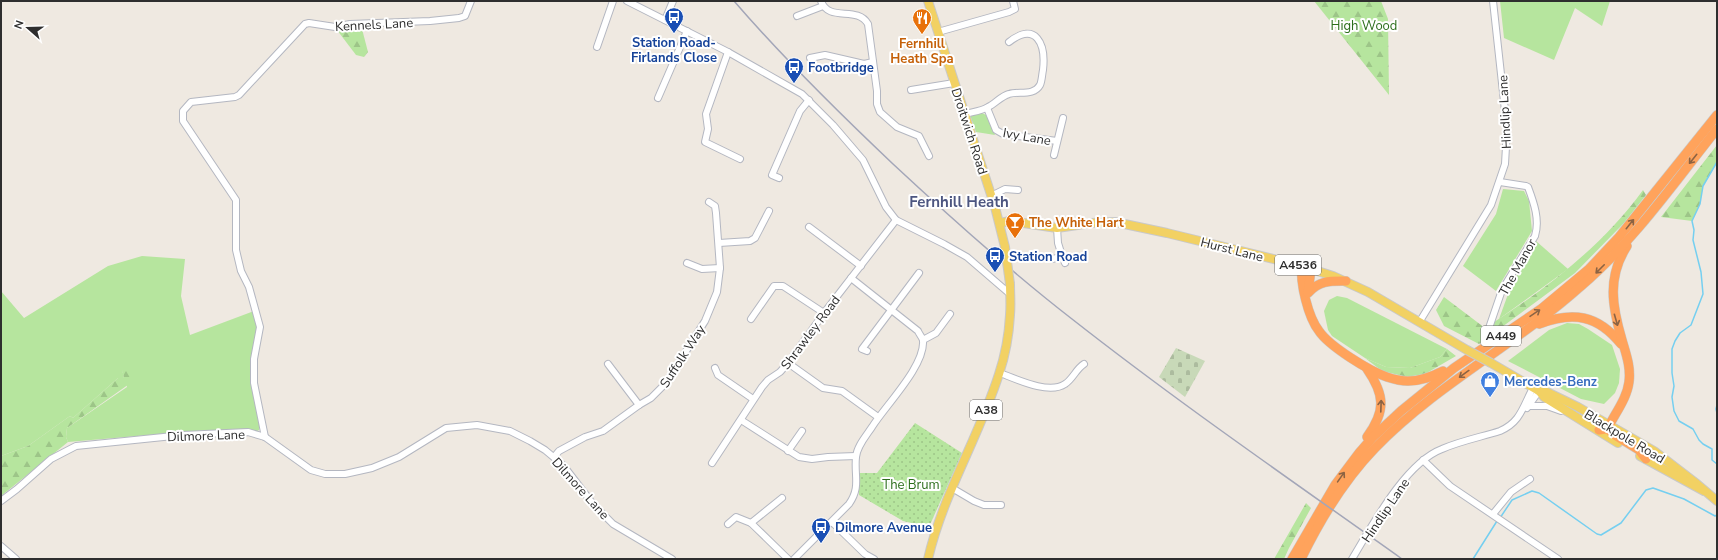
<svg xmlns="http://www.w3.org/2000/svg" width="1718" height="560" font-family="'Nunito Sans',sans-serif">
	<defs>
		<pattern id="forest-firs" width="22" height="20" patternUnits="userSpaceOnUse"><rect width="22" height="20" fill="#b6e59e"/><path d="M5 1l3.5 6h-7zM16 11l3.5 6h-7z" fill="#9dc588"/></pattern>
		<pattern id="cemetery-stones" width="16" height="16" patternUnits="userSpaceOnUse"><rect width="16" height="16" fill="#c8d9b8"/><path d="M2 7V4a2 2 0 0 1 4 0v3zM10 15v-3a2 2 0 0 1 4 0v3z" fill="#acbb9e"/></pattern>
		<pattern id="park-dots" width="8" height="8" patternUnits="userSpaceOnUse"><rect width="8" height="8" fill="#b6e59e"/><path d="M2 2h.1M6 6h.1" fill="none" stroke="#9dc588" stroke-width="1.8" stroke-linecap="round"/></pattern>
	</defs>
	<rect width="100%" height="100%" fill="#efe9e1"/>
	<g fill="#b6e59e">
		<path d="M1500,1H1610L1602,26L1575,8L1554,60L1504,38Z"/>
		<path d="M982,113L986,115L995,135L976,132L970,115Z"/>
		<path d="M1503,189L1524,191L1529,201L1532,231L1496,291L1463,266L1496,214Z"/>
		<path d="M1536,241L1568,269L1499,319L1511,286Z"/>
		<path d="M142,256L185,259L181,296L190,335L254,311L257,329L250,375L260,426L259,430L255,432L207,430L68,442L66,437L67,428L127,387L122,369L124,378H118L73,418L70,416L28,446L1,456V291L24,318L108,266Z"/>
		<path d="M1337,296L1347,298L1447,349L1440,357L1410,368L1386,367L1365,358L1332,336L1328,330L1324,311L1329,300Z"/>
		<path d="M1567,323L1579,324L1588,329L1612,345L1620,369L1619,383L1615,393L1604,404L1581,399L1508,361L1549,330Z"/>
	</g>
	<g fill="url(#forest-firs)">
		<path d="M1314,1H1381L1388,19L1389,95Z"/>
		<path d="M362,29L368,52L364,57L356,55L337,30Z"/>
		<path d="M1717,145V162L1703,186L1700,204L1692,221L1661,217Z"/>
		<path d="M1643,190L1646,195L1623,224L1575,273L1479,344L1444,326L1436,310L1444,297L1485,328C1543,291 1602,247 1643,190Z"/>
		<path d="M1447,349L1456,356L1425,374L1407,377L1382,371L1365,358L1386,367L1410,368L1440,357Z"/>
		<path d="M122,369H127L132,382L67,428L66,437L68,442L1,496V456L28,446L70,416L73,418L118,378H124Z"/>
		<path d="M1306,503L1311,508L1289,548L1284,559H1274Z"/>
	</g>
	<path fill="url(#cemetery-stones)" d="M1176,348L1205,361L1185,397L1159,377Z"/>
	<path fill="url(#park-dots)" d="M915,423L962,453L929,527L903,521L859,495V473H877Z"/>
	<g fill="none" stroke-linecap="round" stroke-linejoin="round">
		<g stroke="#75cff0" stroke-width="1.5">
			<path d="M1717,162L1703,186L1700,204L1692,221L1694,230L1693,240L1701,272L1703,294L1691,325L1680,333L1675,341L1672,349V373L1674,386L1672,397L1674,411L1679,421L1693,429L1699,440L1703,444L1712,449V460L1717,464"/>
			<path d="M1717,405L1716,409L1717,413"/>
			<path d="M1500,518L1512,500L1532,491L1539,493L1597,534L1601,535L1621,523L1646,490L1653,488L1684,499L1715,516L1717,515"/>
			<path d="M1473,559L1497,521"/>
		</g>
		<g stroke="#b4b7c1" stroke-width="8">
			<g id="minor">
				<path d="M627,1L728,52L802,94L833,125L863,160L886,207L896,220L944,244L967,257L1010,294"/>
				<path d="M821,1C829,23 857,5 868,24L877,91V104L880,112L897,127L919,136L929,156"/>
				<path d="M797,16L823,6"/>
				<path d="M665,20L673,1"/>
				<path d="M938,32L1009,12L1015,9L1013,1"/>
				<path d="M597,47L613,1"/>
				<path d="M728,52L706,114L708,129L705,142L740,159"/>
				<path d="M810,58L825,55L864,64L873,62"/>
				<path d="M911,90L954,83"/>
				<path d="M658,98L687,31"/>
				<path d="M987,108L996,130L1003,134L1057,141"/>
				<path d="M965,114C972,112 982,111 988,107C995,104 1001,96 1009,94C1019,91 1034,96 1040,85C1042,81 1042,74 1043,70C1046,44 1036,21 1009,42"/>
				<path d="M1054,155L1063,118"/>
				<path d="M779,178L772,175L800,111L809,100"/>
				<path d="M991,196L1005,189L1018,190"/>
				<path d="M809,227L861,266"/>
				<path d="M1057,228L1058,243L1062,256"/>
				<path d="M719,243L750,241L755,238L769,211"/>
				<path d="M1053,259L1062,256L1065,263"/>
				<path d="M687,263L702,269L720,268"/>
				<path d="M751,319L774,286H783L824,313"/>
				<path d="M1420,321L1491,205L1505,164L1507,129L1493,1"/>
				<path d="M1489,328L1502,290L1535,236C1540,220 1534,203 1528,187L1526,186L1500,182"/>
				<path d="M923,340L936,333L950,314"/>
				<path d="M867,351L862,349L919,273"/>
				<path d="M788,363L823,388L842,391L878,417"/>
				<path d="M608,364L639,405"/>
				<path d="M715,368L718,375L753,399"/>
				<path d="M1000,373C1016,379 1049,395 1065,384C1073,379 1076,369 1084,364"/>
				<path d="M1530,406H1547L1561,411"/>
				<path d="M1527,408L1539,391"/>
				<path d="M741,420L799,457L812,459L828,457L856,456"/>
				<path d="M265,437L254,383V359L260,327L249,287L241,271L236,250V200L183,121V111L191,102L235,97L239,95L305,24L309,23L335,27L350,24L430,21L459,18L465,16L471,1"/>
				<path d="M788,451L802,431"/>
				<path d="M554,457L559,451L585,437L603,431L639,405L651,398L666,383L705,321L717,292L720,268L716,213L715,206L709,202"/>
				<path d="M1423,460L1450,486L1558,559"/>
				<path d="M712,463L762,387L768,380L780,372L788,363L824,313L896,220"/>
				<path d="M952,488L974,501L984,505H1001"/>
				<path d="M1,501L17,489L51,459L76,446L183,435L248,432L265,437L311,470L325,474H345L372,468L399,457L446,428L477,425L510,431L530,441L545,450L563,465L593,504L613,524L672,559"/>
				<path d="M1493,514L1511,492L1530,479"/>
				<path d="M832,522L865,554L874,559"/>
				<path d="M751,523L788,559"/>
				<path d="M728,524L736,517L751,523L782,498"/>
				<path d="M1,546L16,559"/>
				<path d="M794,559L849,504C861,487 854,476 856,457C857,446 866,436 872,427C885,406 925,366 923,341C923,338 919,334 918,331L851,278"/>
				<path d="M1352,559C1372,526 1405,463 1442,449C1460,441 1481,437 1500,431C1521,422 1523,406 1533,388"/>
			</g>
		</g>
		<g stroke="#c9c9c9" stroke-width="10">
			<g id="major">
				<path d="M928,1L995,207L1005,247"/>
				<path d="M1000,223L1010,221L1057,228L1091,223L1115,222L1167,233L1302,266L1333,276L1368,292L1467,350"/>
				<path d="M1491,363L1539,391L1544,397L1618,443"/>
				<path d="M1539,391L1547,392L1578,407L1654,451L1697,484L1717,501"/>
				<path d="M1640,456L1704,491"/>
				<path d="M928,559C943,494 979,437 999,374C1005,356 1009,334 1010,315C1011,304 1010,294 1010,284"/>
			</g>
		</g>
		<g stroke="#c9c9c9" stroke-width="10">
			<g id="highway">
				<path d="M1302,266C1300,283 1308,317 1319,331C1329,346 1369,371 1387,377C1393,379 1401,381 1408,381C1421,381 1431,377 1443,371"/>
				<path d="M1309,292C1320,280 1331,281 1346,281"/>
				<path d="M1308,293L1311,269"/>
				<path d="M1539,324C1573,311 1598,315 1621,344"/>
				<path d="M1367,369C1385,395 1386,411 1367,437"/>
				<path d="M1609,426L1610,431L1613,434L1639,450L1646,459"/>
				<path d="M1599,430L1606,429L1609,426C1616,412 1627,398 1629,382C1631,367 1626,354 1622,340C1612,306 1607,277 1627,246"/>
				<path d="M1292,559L1335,485L1359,453L1372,438L1401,411L1454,368L1541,309L1589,269L1619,237L1717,115"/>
				<path d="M1301,559C1320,520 1344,480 1375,448C1436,385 1515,345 1580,287C1633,242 1674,183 1717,129"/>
			</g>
		</g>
		<use href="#minor" stroke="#fff" stroke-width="6"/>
		<use href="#major" stroke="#f2d163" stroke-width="8"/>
		<use href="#highway" stroke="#ffa35c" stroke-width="9"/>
		<path stroke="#a3a6b8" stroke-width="1.5" d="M734,1C784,59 838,112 893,164C951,218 1010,271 1072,319C1179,403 1291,480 1402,559"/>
		<g stroke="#c9c9c9" stroke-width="10" stroke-linecap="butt">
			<g id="major-bridge">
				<path d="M1005,247L1010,284"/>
				<path d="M1467,350L1491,363"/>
			</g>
		</g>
		<use href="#major-bridge" stroke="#f2d163" stroke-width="8"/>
	</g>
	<defs><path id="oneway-shaft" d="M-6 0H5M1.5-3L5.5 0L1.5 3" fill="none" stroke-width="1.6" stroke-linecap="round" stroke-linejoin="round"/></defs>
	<g stroke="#8c6343">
		<use href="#oneway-shaft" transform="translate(1693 159) rotate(129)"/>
		<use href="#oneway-shaft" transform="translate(1630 224) rotate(-51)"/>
		<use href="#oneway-shaft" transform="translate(1600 269) rotate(135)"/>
		<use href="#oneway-shaft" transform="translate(1535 313) rotate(-34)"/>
		<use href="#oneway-shaft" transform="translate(1616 320) rotate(74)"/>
		<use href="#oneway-shaft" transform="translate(1464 374) rotate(144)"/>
		<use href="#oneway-shaft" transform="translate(1381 406) rotate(-88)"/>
		<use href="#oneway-shaft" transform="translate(1341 477) rotate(-55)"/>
	</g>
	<defs>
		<g id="bus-pin" transform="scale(1)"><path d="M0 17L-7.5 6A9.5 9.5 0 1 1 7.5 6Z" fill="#1a4fb4" stroke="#fff"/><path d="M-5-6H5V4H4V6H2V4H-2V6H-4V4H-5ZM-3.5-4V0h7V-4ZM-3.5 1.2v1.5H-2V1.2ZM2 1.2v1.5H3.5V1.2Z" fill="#fff"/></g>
		<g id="restaurant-pin" transform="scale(1)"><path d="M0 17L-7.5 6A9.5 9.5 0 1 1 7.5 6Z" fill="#e8710a" stroke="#fff"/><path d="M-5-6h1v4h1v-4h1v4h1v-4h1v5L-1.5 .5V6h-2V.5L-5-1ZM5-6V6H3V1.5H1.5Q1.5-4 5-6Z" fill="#fff"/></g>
		<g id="bar-pin" transform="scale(1)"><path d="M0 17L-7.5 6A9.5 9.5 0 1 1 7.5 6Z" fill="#e8710a" stroke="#fff"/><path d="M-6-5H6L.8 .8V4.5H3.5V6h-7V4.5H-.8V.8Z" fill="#fff"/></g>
		<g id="shop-pin" transform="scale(1)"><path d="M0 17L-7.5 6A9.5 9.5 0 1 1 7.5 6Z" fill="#3f7fe0" stroke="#fff"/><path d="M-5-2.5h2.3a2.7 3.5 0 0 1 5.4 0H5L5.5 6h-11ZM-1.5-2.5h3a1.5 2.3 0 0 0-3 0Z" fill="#fff"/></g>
	</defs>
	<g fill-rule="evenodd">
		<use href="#bus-pin" x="674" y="17"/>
		<use href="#restaurant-pin" x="922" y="18"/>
		<use href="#bus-pin" x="794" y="67"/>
		<use href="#bar-pin" x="1015" y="222"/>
		<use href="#bus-pin" x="995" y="256"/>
		<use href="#shop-pin" x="1490" y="381"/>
		<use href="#bus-pin" x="821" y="527"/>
	</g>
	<g text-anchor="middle" stroke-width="4" stroke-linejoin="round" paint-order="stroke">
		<g fill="#fff" stroke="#6d6d6d" stroke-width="1">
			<rect x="1275" y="255" width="46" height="20" rx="3"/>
			<rect x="1481" y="326" width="40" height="20" rx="3"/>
			<rect x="970" y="400" width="32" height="20" rx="3"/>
		</g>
		<g font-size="12" font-weight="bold" fill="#2e2e2e">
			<text x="1298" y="269">A4536</text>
			<text x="1501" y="340">A449</text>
			<text x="986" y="414">A38</text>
		</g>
		<g font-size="13" fill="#2e2e2e" stroke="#fff">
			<text transform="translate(374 24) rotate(-3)" y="5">Kennels Lane</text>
			<text transform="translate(1504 112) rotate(-93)" y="5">Hindlip Lane</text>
			<text transform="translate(970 131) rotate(72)" y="5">Droitwich Road</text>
			<text transform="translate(1027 136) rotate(10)" y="5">Ivy Lane</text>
			<text transform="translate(1232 249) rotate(14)" y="5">Hurst Lane</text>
			<text transform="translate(1517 267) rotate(-61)" y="5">The Manor</text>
			<text transform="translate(810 332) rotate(-53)" y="5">Shrawley Road</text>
			<text transform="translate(682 356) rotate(-57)" y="5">Suffolk Way</text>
			<text transform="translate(206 435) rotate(-2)" y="5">Dilmore Lane</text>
			<text transform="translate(1625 436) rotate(31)" y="5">Blackpole Road</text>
			<text transform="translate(581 488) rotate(48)" y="5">Dilmore Lane</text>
			<text transform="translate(1385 510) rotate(-56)" y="5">Hindlip Lane</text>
		</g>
		<g font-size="13" fill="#2c6e1b" stroke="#fff">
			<text x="1364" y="30">High Wood</text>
			<text x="911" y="489">The Brum</text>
		</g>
		<g font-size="13" font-weight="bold" fill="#164399" stroke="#fff" text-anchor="start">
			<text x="674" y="47" text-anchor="middle">Station Road-<tspan x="674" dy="15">Firlands Close</tspan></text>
			<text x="808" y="72">Footbridge</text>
			<text x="1009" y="261">Station Road</text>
			<text x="835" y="532">Dilmore Avenue</text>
		</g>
		<g font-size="13" font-weight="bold" fill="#c56008" stroke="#fff">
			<text x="922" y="48">Fernhill<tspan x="922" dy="15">Heath Spa</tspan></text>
			<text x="1029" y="227" text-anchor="start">The White Hart</text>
		</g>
		<g font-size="13" font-weight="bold" fill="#366cbe" stroke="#fff" text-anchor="start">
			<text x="1504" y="386">Mercedes-Benz</text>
		</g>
		<g font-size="15" font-weight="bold" fill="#4d5680" stroke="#fff">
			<text x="959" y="207">Fernhill Heath</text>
		</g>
	</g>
	<rect width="1718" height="560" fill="none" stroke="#2e2e2e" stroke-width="4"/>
	<g transform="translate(28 28) rotate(290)" stroke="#ffffff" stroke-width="3" paint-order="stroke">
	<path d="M0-3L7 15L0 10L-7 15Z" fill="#2e2e2e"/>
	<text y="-6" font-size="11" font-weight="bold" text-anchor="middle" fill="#2e2e2e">N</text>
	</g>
</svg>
